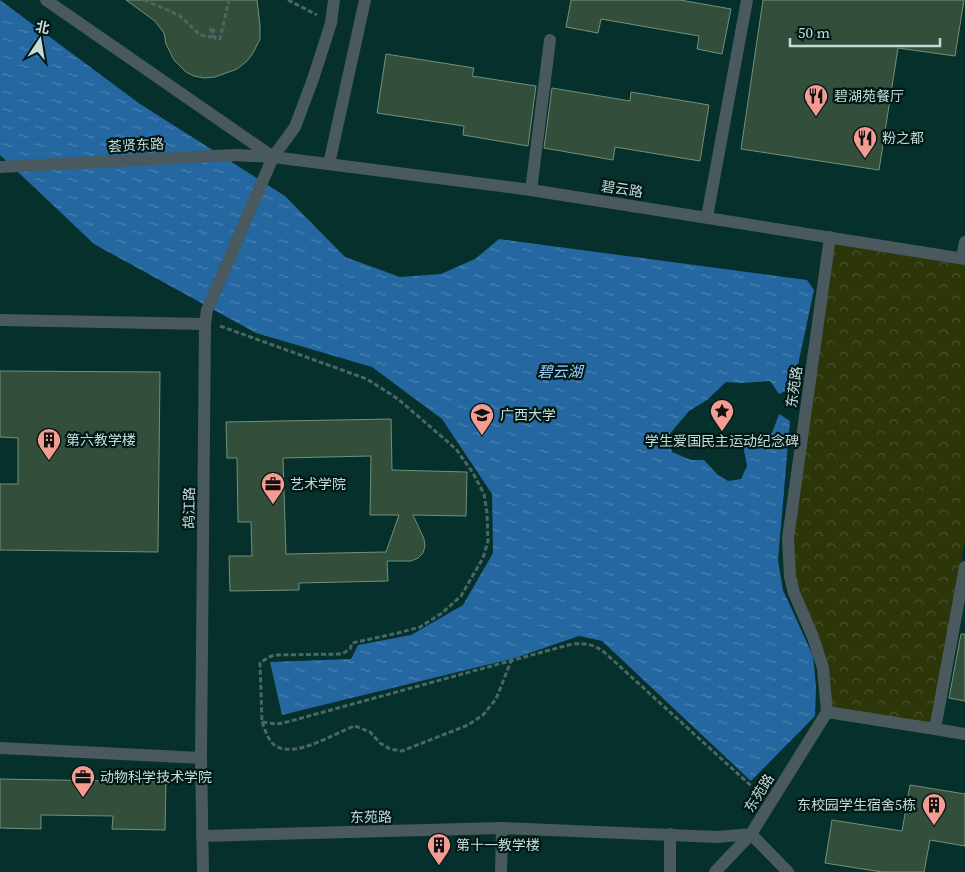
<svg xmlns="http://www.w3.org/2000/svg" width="965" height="872" font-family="'Source Serif 4','Noto Sans SC',serif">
	<defs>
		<pattern id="forest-crowns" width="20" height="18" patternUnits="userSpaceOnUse" patternTransform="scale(1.25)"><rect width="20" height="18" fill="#2c3609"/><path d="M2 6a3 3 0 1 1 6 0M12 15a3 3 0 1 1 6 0" fill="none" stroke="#49522c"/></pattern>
		<pattern id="water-ripples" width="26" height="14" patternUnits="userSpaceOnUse" patternTransform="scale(1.25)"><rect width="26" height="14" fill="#2567a0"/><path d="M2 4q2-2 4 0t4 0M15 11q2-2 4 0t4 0" fill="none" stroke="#4d83b1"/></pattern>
	</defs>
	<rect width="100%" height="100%" fill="#032320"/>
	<rect fill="#05302c" x="0" y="0" width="965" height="872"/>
	<path fill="url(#forest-crowns)" d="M834,244L965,264V540L931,723L831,708L799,593L790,556Z"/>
	<path fill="url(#water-ripples)" d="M0,0L140,104L285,196L345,257L400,277L441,274L475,259L499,239L807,280L814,290L793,388L779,394L770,381L742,383L726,382L707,400L689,411L668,436L672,452L691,460H704L718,475L728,481L741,479L747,466L743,445L772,433L779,414L790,421L778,560L783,590L813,656L816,687L815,716L751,781L602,641L579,636L515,658L282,715L270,662L351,659L358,645L411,635L463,605L493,553L492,494L442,419L372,367L256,333L94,244L0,155Z"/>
	<g fill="#334f3b" stroke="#72917b" fill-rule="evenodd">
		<path d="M126,0H257L260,25V39L253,53L247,61L237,69L215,77L204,78L194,76L186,72L174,60L166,44L164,33L155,21Z"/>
		<path d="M571,0H680L731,9L722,54L697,49L699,36L601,19L598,33L566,27Z"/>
		<path d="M763,0H964L955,56L898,48L879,170L741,149Z"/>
		<path d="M386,54L474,68L472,76L536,86L528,146L463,135L464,126L377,113Z"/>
		<path d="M552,88L630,101L631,92L709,105L700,161L615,147L613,160L544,148Z"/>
		<path d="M0,371L160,372L158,552L0,550V484H18V438L0,437Z"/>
		<path d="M391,419L392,470L467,472L466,516L413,515L424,539L425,546L423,553L418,558L411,561H387L388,581L299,583V590L230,591L229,556H252L251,522H238L237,458H227L226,422ZM371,456L370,515H399L386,552L286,554L283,458Z"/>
		<path d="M961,634H965V701L949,698Z"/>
		<path d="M0,779L166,782L165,830L112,829L113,816L41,815V829L0,828Z"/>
		<path d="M910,785L965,794V846L930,840L924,872H882L825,863L832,820L902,831Z"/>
	</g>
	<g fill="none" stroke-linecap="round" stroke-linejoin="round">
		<g stroke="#4b6764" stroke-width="3" stroke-dasharray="5 2.5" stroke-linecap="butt">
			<path d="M144,0L179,15L200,35L211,37L212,32L215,29"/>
			<path d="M288,0L317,15"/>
			<path d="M210,28L215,38L220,39L229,0"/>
			<path d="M220,326L367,379L398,399L456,449L473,473L484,494L487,513L488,541L483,558L461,596L442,613L420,627L398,633L352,643L350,649L342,654L275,655L269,657L260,663L262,722L277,724L287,722L572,644C586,643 593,644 604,652L759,793"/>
			<path d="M262,722C265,729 267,737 272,743C292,762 333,733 355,726L370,732L380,743L390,749L402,751L468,725L483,715L496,699L511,661"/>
		</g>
		<g stroke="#49595d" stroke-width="12">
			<path d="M46,0L273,157"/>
			<path d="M329,164L365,0"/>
			<path d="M0,167L234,155L273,157L531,190L965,259"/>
			<path d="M531,190L550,40"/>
			<path d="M707,217L747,0"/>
			<path d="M962,258L965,242"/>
			<path d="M0,320L205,324"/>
			<path d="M827,712L935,729L965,567"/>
			<path d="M935,729L965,734"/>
			<path d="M0,748L201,758"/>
			<path d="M670,834V872"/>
			<path d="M202,836L502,828L718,837L751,834L827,712L823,668L813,637L794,593L790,577L788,538L830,237"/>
			<path d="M203,872L201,758L205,324L207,310L273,157L295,127L313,79L331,23L334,0"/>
			<path d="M501,872L502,828"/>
			<path d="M715,872L751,834L788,872"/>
		</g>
	</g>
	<defs>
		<g id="restaurant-pin" transform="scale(1.25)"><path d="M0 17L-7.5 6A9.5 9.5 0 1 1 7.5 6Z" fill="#f59c92" stroke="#001916"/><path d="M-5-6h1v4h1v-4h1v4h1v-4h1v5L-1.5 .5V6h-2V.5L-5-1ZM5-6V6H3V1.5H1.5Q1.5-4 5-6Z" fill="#111"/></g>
		<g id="sight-pin" transform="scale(1.25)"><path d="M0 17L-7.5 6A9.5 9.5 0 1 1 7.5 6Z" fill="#f59c92" stroke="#001916"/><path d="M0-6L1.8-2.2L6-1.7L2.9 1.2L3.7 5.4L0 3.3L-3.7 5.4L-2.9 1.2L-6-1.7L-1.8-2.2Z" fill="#111"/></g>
		<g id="university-pin" transform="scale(1.25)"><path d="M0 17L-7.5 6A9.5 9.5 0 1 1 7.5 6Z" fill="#f59c92" stroke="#001916"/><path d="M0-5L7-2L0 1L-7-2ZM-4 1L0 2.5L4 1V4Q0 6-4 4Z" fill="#111"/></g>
		<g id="building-pin" transform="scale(1.25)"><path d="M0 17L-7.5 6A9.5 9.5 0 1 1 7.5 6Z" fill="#f59c92" stroke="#001916"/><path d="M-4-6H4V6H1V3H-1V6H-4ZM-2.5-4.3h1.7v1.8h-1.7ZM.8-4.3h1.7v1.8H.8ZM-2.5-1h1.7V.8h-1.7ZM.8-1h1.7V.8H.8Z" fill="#111"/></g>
		<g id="office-pin" transform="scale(1.25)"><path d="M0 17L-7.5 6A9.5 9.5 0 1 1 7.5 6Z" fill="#f59c92" stroke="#001916"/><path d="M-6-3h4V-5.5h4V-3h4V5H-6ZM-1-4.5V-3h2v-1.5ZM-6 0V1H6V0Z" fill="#111"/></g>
	</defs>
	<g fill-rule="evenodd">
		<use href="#restaurant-pin" x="816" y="96"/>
		<use href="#restaurant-pin" x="865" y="138"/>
		<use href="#sight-pin" x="722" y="411"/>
		<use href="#university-pin" x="482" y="415"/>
		<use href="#building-pin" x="49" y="440"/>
		<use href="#office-pin" x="273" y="484"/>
		<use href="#office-pin" x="83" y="777"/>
		<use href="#building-pin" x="934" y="805"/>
		<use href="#building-pin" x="439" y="845"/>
	</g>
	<g text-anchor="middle" stroke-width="4.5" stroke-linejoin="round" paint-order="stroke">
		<g font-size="14" fill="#c6dbd8" stroke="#001916" text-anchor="start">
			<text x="834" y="101">碧湖苑餐厅</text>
			<text x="882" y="143">粉之都</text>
			<text x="500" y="420">广西大学</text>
			<text x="66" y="445">第六教学楼</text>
			<text x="722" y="446" text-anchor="middle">学生爱国民主运动纪念碑</text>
			<text x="290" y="489">艺术学院</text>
			<text x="100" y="782">动物科学技术学院</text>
			<text x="916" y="810" text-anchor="end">东校园学生宿舍5栋</text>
			<text x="456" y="850">第十一教学楼</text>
		</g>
		<g font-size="14" fill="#c6dbd8" stroke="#001916">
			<text transform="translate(136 145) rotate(-3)" y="5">荟贤东路</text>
			<text transform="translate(622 189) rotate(9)" y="5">碧云路</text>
			<text transform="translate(794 387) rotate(-82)" y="5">东苑路</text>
			<text transform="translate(189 508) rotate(-89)" y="5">鸪江路</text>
			<text transform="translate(759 793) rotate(-58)" y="5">东苑路</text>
			<text transform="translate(371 817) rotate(-1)" y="5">东苑路</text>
		</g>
		<g font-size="15" font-style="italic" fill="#9ccdfe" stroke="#001916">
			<text x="560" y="377">碧云湖</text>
		</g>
	</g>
	<g transform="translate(40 40) rotate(12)" stroke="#001916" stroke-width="4" paint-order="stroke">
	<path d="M0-4L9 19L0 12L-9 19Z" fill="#c6dbd8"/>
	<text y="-8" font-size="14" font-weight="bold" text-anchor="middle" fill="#c6dbd8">北</text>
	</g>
	<path d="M790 38v8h150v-8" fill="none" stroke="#c6dbd8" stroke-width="2.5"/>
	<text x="798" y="38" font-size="15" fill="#c6dbd8" stroke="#001916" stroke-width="4" paint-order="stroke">50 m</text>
</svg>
